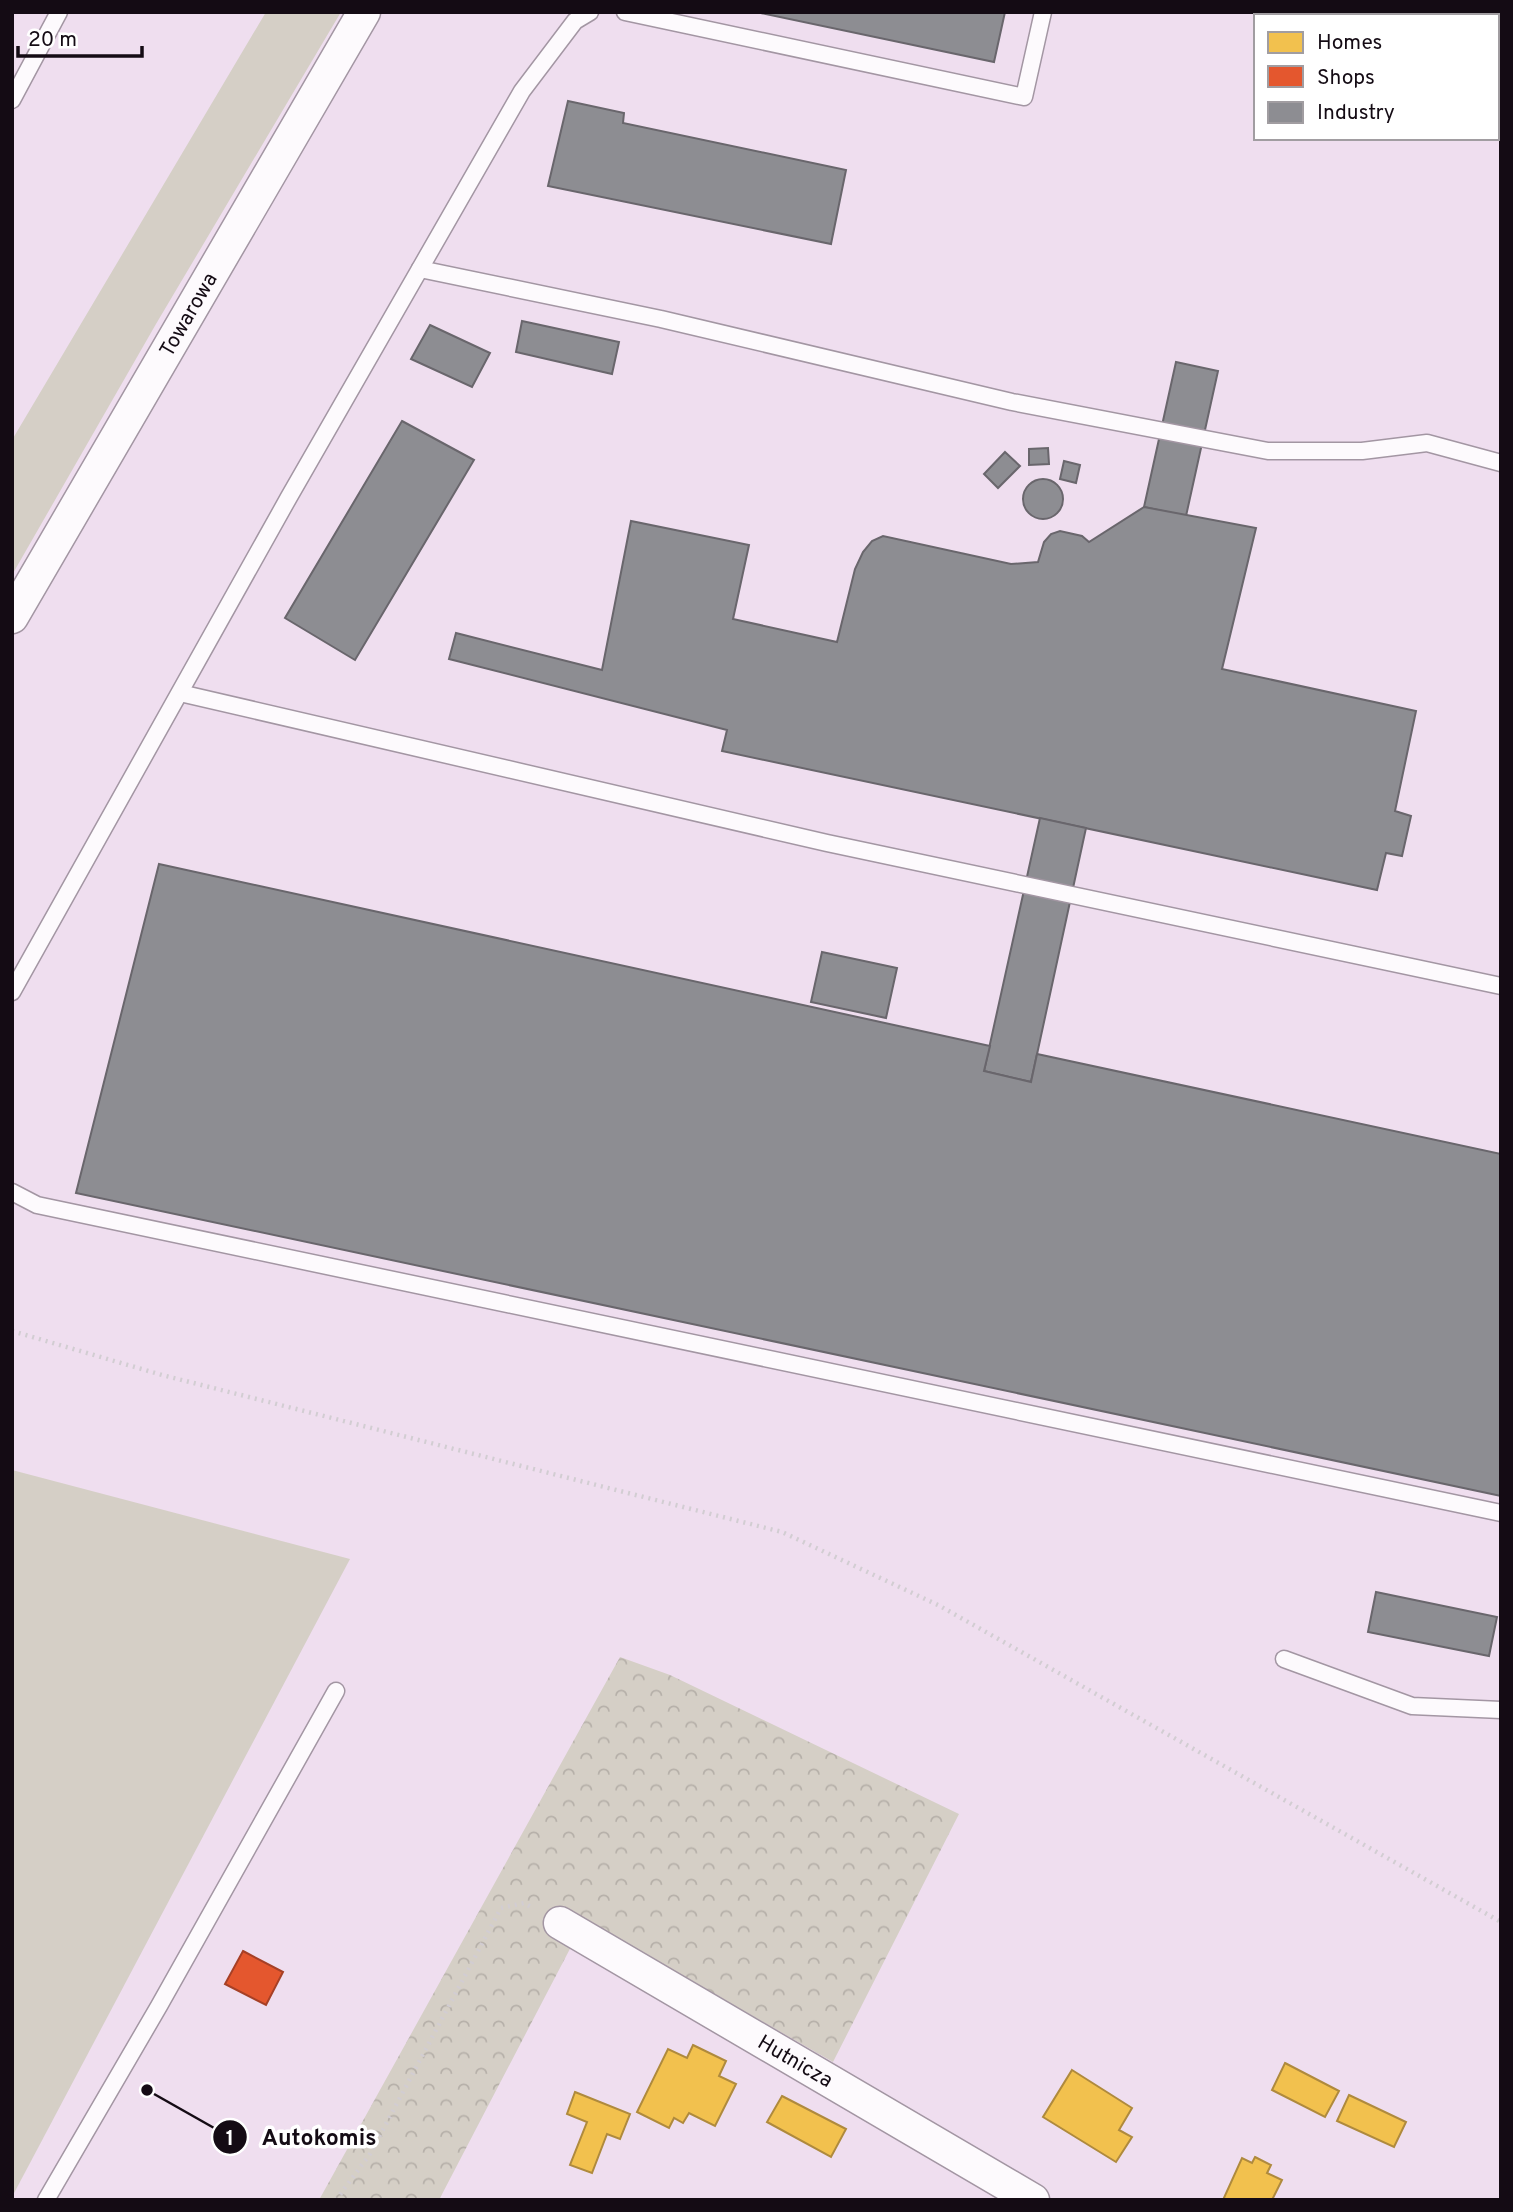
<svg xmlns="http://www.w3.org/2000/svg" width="1513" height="2212" font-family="Overpass,sans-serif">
	<defs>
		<pattern id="forest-crowns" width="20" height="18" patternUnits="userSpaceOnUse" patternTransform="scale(1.75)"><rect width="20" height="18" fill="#d5cfc6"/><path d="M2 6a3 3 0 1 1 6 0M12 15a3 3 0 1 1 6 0" fill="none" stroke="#b6b0a9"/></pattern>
	</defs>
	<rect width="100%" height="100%" fill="#efdeef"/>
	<g fill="#d5cfc6">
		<path d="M266,12H341L156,324L12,575V440Z"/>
		<path d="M12,1470L350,1559L12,2197Z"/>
	</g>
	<path fill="url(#forest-crowns)" d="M620,1657L670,1675L959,1814L833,2062L585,1920L439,2200H319Z"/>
	<g fill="#f2c14e" stroke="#af8a3d" stroke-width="2">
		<path d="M693,2045L726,2061L719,2076L736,2084L715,2126L689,2113L683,2123L674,2118L669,2128L637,2112L668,2049L687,2058Z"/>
		<path d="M1285,2063L1339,2091L1325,2117L1272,2090Z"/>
		<path d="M1072,2070L1132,2108L1119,2130L1132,2137L1116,2162L1043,2117Z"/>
		<path d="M575,2092L630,2114L620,2139L607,2134L592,2173L570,2165L587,2122L567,2114Z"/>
		<path d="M1349,2095L1406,2122L1394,2147L1337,2121Z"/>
		<path d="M782,2096L846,2129L831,2157L767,2122Z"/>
		<path d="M1255,2157L1271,2165L1267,2173L1282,2180L1272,2200H1223L1242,2158L1252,2163Z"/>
	</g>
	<path fill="#e4572e" stroke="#a64026" stroke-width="2" d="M243,1951L283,1972L266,2005L225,1984Z"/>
	<g fill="#8d8d92" stroke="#69666c" stroke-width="2">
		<path d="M756,12H1005L994,62Z"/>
		<path d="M568,101L624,113L623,123L846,170L831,244L548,186Z"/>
		<path d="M522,321L619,342L612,374L516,352Z"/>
		<path d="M430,325L490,353L472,387L411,359Z"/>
		<path d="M1176,362L1218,371L1186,516L1144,507Z"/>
		<path d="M402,421L474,460L355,660L285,618Z"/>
		<path d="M1048,448L1049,464L1029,465V449Z"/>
		<path d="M1005,452L1020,466L998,488L984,474Z"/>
		<path d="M1064,461L1080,465L1076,483L1060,479Z"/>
		<circle cx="1043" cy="499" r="20"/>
		<path d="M1144,507L1256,528L1222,669L1416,711L1395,811L1411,816L1402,856L1386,853L1377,890L722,751L727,730L449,659L456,633L602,670L631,521L749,545L733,619L837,642L855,569L863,552L872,541L883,536L1011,564L1038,562L1044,542L1051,534L1060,531L1082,536L1089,542Z"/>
		<path d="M1040,818L1086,828L1031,1082L984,1071Z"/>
		<path d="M159,864L990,1046L984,1071L1031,1082L1037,1054L1501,1154V1496L76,1193Z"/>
		<path d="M822,952L897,968L886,1018L811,1002Z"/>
		<path d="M1376,1592L1497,1617L1489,1656L1368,1632Z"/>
	</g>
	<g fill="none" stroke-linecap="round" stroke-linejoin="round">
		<g stroke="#a396a3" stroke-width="19">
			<g id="service">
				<path d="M625,12L1024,97L1043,12"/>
				<path d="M1295,16L1297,12"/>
				<path d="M12,100L59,12"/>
				<path d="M420,269L661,319L1012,402L1268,451H1362L1427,443L1501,463"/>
				<path d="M180,693L827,843L1501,986"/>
				<path d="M12,992L289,497L522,91L575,21L590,12"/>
				<path d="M12,1192L37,1205L1501,1513"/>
				<path d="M1284,1659L1412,1706L1501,1710"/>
				<path d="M46,2200L159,2006L336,1691"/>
			</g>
		</g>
		<g stroke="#a396a3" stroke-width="35">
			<g id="minor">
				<path id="s1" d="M12,617L364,12"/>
				<path id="s2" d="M560,1923L1033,2200"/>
			</g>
		</g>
		<g stroke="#d2cdd2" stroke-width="4.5" stroke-dasharray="2 5" stroke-linecap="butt">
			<path d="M12,1331L162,1375L782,1532L938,1605L1501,1922"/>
			<path d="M336,2200L370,2154L501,1908L524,1903L531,1907"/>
		</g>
		<use href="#service" stroke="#fdfafd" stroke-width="16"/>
		<use href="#minor" stroke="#fdfafd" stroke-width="32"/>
	</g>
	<g text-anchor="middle" stroke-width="7" stroke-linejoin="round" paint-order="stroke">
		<g font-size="21" fill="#140b14" stroke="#fff">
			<text dy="7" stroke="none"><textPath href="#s1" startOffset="350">Towarowa</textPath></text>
			<text dy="7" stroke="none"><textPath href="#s2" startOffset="273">Hutnicza</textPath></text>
		</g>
	</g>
	<path fill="none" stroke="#140b14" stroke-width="2.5" d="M147 2090L230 2137"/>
	<g fill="#140b14" stroke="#fff" stroke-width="2.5">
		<circle cx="147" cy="2090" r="7"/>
		<circle cx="230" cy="2137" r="18"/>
	</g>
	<g font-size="21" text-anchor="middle" font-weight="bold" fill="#fff">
		<text x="230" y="2145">1</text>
	</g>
	<g font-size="23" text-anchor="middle" font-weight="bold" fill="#140b14" stroke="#fff" stroke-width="7" stroke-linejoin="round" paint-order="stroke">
		<text x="319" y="2145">Autokomis</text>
	</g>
	<rect width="1513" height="2212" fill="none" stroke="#140b14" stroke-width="28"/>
	<rect x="1254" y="14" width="245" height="126" fill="#ffffff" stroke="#a19da1" stroke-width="2"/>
	<rect x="1268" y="32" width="35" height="21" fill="#f2c14e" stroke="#a19da1" stroke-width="2"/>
	<text x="1317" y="49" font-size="21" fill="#140b14">Homes</text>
	<rect x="1268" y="66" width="35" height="21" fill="#e4572e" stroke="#a19da1" stroke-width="2"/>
	<text x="1317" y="84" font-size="21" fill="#140b14">Shops</text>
	<rect x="1268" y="102" width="35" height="21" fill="#8d8d92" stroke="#a19da1" stroke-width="2"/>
	<text x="1317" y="119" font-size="21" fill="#140b14">Industry</text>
	<path d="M18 46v10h124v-10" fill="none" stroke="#140b14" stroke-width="3.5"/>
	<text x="28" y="46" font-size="21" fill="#140b14" stroke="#ffffff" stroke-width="5" paint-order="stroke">20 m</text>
</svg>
